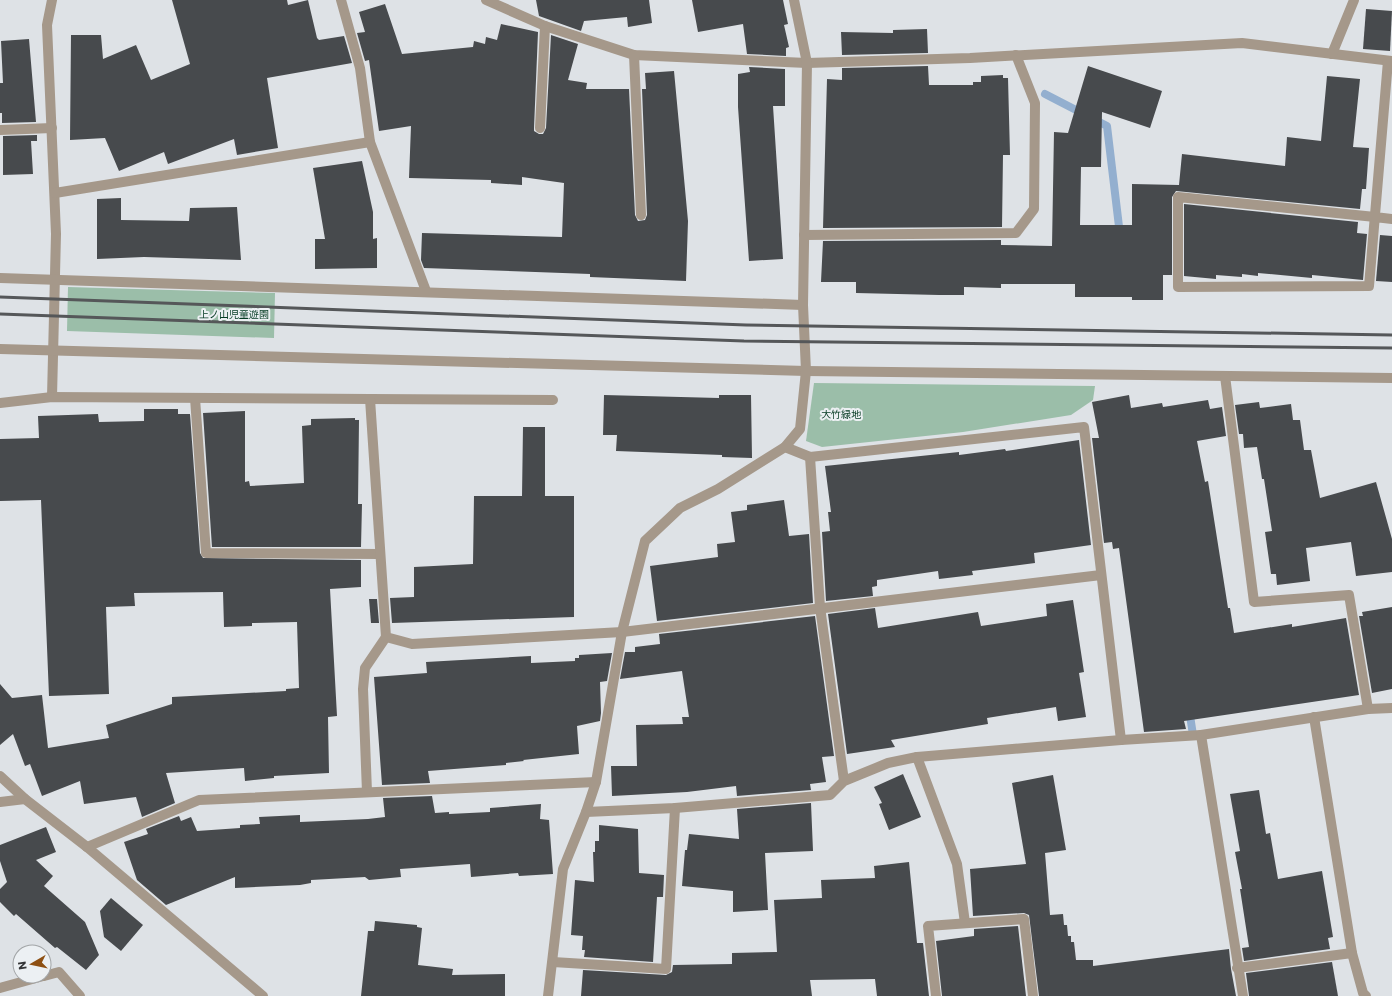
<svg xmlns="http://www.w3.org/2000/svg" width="1392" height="996" font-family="Poppins,'Noto Sans JP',sans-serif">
	<rect width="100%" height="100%" fill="#dee2e6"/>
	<g fill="#9bbea9">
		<path d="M68,287L275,293L274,338L67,331Z"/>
		<path d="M814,383L1095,386L1093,400L1071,415L963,432L822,447L806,441Z"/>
	</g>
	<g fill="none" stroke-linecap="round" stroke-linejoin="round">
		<g stroke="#93afcf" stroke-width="8">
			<path d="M1045,94L1107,126L1120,235"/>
			<path d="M1189,709L1193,735"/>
		</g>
	</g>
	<g fill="#474a4d">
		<path d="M172,0H287L288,5L308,0L317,38L319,40L344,36L352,63L267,78L278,148L237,155L234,139L168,164L164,152L119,171L105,138L70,140L71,35H101L103,59L136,45L151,80L190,64Z"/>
		<path d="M536,0H649L652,23L628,27L627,17L584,21L581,31L539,16Z"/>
		<path d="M692,0H783L788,24L784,25L789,47L786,48V56L747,54L743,24L698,32Z"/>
		<path d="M385,4L402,54L473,47L474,41L485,44L486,37L497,40L501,24L538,32L534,128V131L539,134H543L546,128L551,35L578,44L568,80L587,83L586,89H629L635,215L638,221L645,220L647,215L642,89H646L645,73L674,71L688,221L686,281L590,277V274L424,268L421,260L422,233L562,237L564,183L522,177V185L491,183V180L409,178L411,126L379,131L369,60L365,61L357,33L365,32L359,12Z"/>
		<path d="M1366,9L1392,11L1390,51L1363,49Z"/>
		<path d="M927,29L928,53L842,55L841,32L893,33V30Z"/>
		<path d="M29,39L36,122L2,123V113H0V83H3L1,41Z"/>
		<path d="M928,66L929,85H973V82H981V76L1003,75V78H1008L1010,155H1003L1002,227L823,228L827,79L842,80V68Z"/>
		<path d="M1088,66L1162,91L1150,128L1102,112L1101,167H1081L1080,225H1132V184L1179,185L1182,154L1285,166L1287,137L1321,141L1327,76L1360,79L1353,147L1369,148L1366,189H1362L1360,209L1176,191L1172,197V275H1163V300H1132V297H1075V284H1001V288L964,287V295H939L856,293V282H821L823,241L1001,240V245L1052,246L1054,132L1068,133Z"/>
		<path d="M749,67L785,69V106H773L783,259L749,261L738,107V74L750,72Z"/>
		<path d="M37,135V141H31L33,174L3,175V136Z"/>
		<path d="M362,161L373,212V239L377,238V268L315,269V239H325L313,168Z"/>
		<path d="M121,198V220L189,221L190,208L237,207L241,260L144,257L97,259V199Z"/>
		<path d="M1184,204L1358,222L1357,233L1367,234L1363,280L1312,275V278L1258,273V276L1242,274V277L1216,275V279L1184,276Z"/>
		<path d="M1380,235L1392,236V282L1376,281Z"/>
		<path d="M604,395L719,398V395H751L752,458L722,457V455L616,451L617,435H603Z"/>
		<path d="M1129,395L1131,408L1162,403L1163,407L1208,400L1210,409L1222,407L1226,436L1197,441L1205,482L1208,481L1228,608H1230L1234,633L1292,624V627L1346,618L1359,695L1184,721L1186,729L1144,732L1119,548L1113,549L1112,542L1104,543L1092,438H1099L1092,402Z"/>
		<path d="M1259,402L1260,408L1291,404L1293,420H1300L1304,450H1311L1320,498L1376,482L1392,539V572L1356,576L1351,542L1306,548L1310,581L1277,585L1276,574H1271L1265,532L1272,531L1264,479H1262L1257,447L1244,448L1243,434H1239L1235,405Z"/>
		<path d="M144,409H178V414H190L200,553L203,558L361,560V587L330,589L337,716L328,717L329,773L274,776V778L245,781L244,768L166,773L175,803L142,817L136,797L84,804L80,781L42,796L30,764L25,766L13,734L0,745V684L12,698L42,695L48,748L109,738L106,725L172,704V697L286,691V689L299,688L297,622L252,623V626L224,627L223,592L134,593L135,606L106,607L109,694L49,696L41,500L0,501V439L39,438L38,416L98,414L99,422L144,421Z"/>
		<path d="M245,411V482L249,481L250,486L304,483L302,426L311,425V419L355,418V420H359L358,504H362L361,547H212L203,413Z"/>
		<path d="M523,427H545V496H574V617L392,623L390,598L414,597V567L473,564L474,496H522Z"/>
		<path d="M1079,440L1091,545L1034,553L1035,563L972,571L973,575L939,579L938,571L877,580V586L872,587L873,596L826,601L822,532L830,531L828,512H831L825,466L959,452V455L1005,449L1006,451Z"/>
		<path d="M784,500L789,536L809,534L813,603L657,621L650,566L718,557L717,544L735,542L731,512L747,510V505Z"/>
		<path d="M369,599H377L379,623H371Z"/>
		<path d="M1073,600L1084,672L1079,673L1086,717L1058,721L1056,707L987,718L988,724L891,740L895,747L847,754L828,614L875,608L878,628L978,612L981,626L1047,616L1046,604Z"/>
		<path d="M1392,607V689L1372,693L1359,616H1363L1362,612Z"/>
		<path d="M815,616L834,756L822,757L826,782L810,784L811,790L737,796L736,786L687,792L612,796L611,766H637L636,725L683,724L682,717H689L682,671L620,679L625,652H635V647L660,644L659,634Z"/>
		<path d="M612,653L607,681L600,682L601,713L600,721L577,726L579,754L523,760L524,761L506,763V765L428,771L430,783L382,785L374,677L427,673L426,662L531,656V663L575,661V658H579V655Z"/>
		<path d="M903,774L921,817L889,830L879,804L882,803L874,787Z"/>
		<path d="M1053,775L1066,850L1045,853L1050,915L1063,914L1064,925H1067L1068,936H1071V942H1074L1076,960H1093V966L1229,949L1231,969L1236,996H1039L1029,915L1024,913L973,916L970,869L1026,864L1012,783Z"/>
		<path d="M1259,790L1266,834L1270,833L1278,879L1322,871L1333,937L1328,938L1330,949L1244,961L1242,948L1249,947L1240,889H1242L1235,852L1240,851L1230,794Z"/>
		<path d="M432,796L435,813L449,812V814L490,812V808L541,804L540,819L549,820L553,874L519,876L518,873L471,877L470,864L400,869L401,877L369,880L365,877L311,880V883L300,885L235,888V877L166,905L137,880L124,842L148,834L146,829L179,816L181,821L191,817L197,831L240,828V825L260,824L259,817L300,815V822L368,819L385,817L383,798Z"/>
		<path d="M811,803L813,851L765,853L768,910L733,912V891L682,886L685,850H687L689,834L739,839L737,809Z"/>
		<path d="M599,825L638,829L639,873L664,875L663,897H657L653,962L584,957L585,950H582L583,936L571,935L575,880L594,882L593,852H595V841H599Z"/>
		<path d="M46,827L56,852L36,860L53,876L44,886L85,922L99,955L86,970L57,947L55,948L16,914L14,916L0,902V889L7,882L0,861V845Z"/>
		<path d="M909,862L917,943H923L929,996H877L875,979L810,980L812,996H581L583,970L666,975L672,972L673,965L732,964V953L777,952L774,900L822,898L821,880L875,878L874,866Z"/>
		<path d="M111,898L143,925L121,951L104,937L100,911Z"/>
		<path d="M375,921L417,925V927L422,928L418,965L453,969L452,975L505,974V996H361L368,931H374Z"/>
		<path d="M1018,926L1026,996H942L936,941L974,936V929Z"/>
		<path d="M1332,962L1338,996H1249L1246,973Z"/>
	</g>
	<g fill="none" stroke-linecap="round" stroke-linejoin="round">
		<g stroke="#a5988a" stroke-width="10">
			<path d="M804,235L1016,233L1034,209L1035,103L1016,55"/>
			<path d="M195,398L206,553L380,554"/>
			<path d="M1121,740L1201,735"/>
			<path d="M917,757L957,864L965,923"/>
			<path d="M367,792L363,689L365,668L386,637"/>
			<path d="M0,802L25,799"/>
			<path d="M44,976L59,972L80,996"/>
			<path d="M0,988L43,976"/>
			<path d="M936,996L928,926L1024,919L1033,996"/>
		</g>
		<g stroke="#a5988a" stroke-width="10">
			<path d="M52,0L47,25L56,234L52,397"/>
			<path d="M341,0L360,68L370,142L426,291"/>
			<path d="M486,0L545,26L634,55L807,63L970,58L1242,43L1392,61"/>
			<path d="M1332,54L1354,0"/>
			<path d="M634,55L641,215"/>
			<path d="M1388,61L1369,286L1178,287V197L1375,217L1392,219"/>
			<path d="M540,128L545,26"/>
			<path d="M0,130L52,128"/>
			<path d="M55,193L370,142"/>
			<path d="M0,278L803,305"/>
			<path d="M0,349L806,371L1392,378"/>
			<path d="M1225,376L1254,602L1349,595L1368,709"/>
			<path d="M370,399L553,400"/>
			<path d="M0,403L52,397L370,399L386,637L412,644L622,632L1101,575"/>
			<path d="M785,447L810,457"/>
			<path d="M1314,717L1352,953L1363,993L1366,996"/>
			<path d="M0,776L25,799L87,847L263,996"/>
			<path d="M586,812L675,808L830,795L844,781L888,763L917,757L1121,740L1084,427L810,457L820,607L844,781"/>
			<path d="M87,847L199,800L596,782"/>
			<path d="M553,962L666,969L675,808"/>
			<path d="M1237,968L1352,953"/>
			<path d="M548,996L563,869L586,812L596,782L622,632L645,541L680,508L718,489L785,447L800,429L806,371L803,305L807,63L794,0"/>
			<path d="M1243,996L1201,735L1368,709L1392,708"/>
		</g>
		<g stroke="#555759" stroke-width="3">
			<path d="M0,297L746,325L1392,335"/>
			<path d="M0,314L744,341L1392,348"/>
		</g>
	</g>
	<g text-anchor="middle" stroke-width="4" stroke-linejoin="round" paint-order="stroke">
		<g font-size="10" fill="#043a22" stroke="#ecf0f3">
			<text x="234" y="318">上ノ山児童遊園</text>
			<text x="841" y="418">大竹緑地</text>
		</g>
	</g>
	<g transform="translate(32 964) rotate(261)"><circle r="19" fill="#ecf0f3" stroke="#a2a5a7"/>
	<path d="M0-3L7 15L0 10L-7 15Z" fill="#8e5013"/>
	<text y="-6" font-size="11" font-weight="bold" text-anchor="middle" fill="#333436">N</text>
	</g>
</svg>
